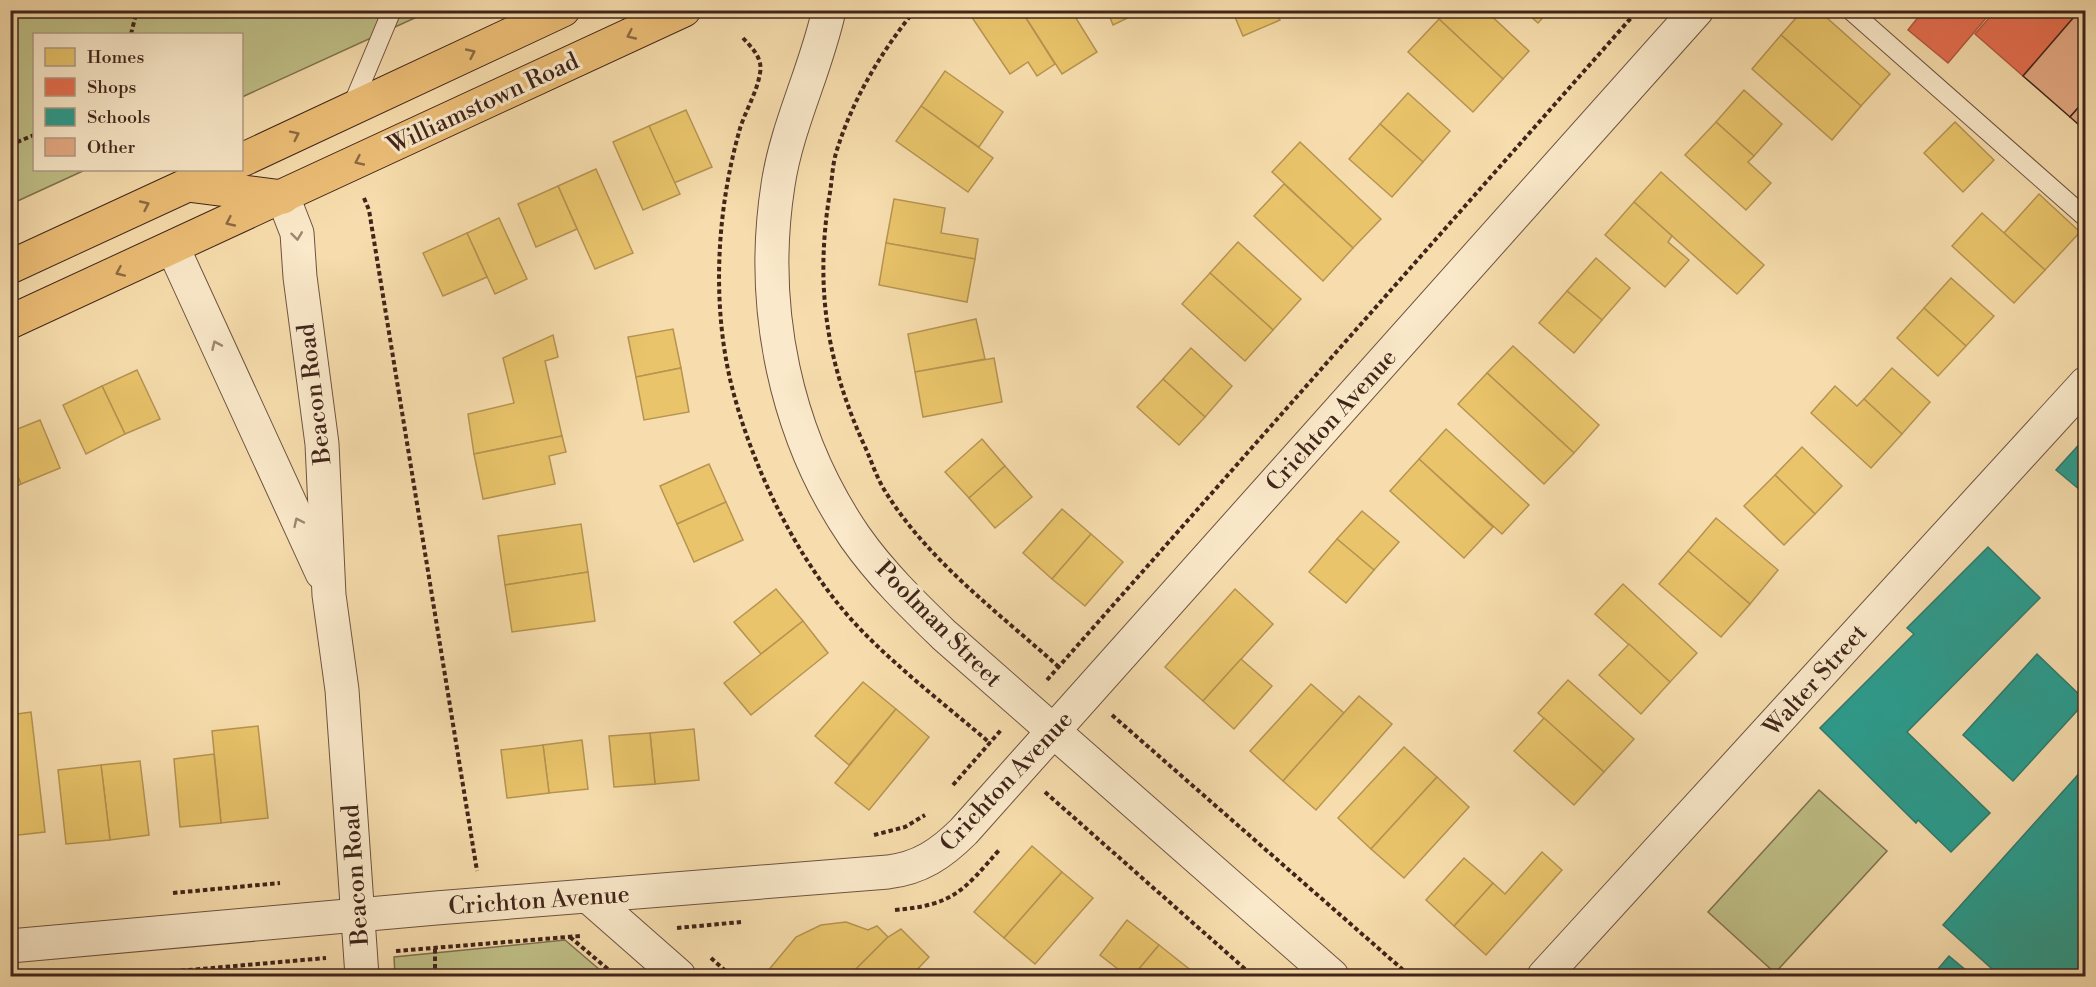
<svg xmlns="http://www.w3.org/2000/svg" width="2096" height="987" font-family="'Libre Bodoni',serif">
	<rect width="100%" height="100%" fill="#f7ddad"/>
	<filter id="stains"><feTurbulence type="fractalNoise" baseFrequency=".00333" numOctaves="4"/><feColorMatrix values="0 0 0 0 .2 0 0 0 0 .09 0 0 0 0 .02 0 0 0 .5 -.17"/></filter>
	<radialGradient id="worn" r=".72"><stop offset=".6" stop-color="#630" stop-opacity="0"/><stop offset="1" stop-color="#630" stop-opacity=".3"/></radialGradient>
	<g fill="#c0c088" stroke="#807252" stroke-width="1.5">
		<path d="M11,11H430L242,97V34H34V170H85L11,204Z"/>
		<path d="M1819,790L1887,851L1775,973L1708,912Z"/>
		<path d="M565,940L607,976H395L394,957Z"/>
	</g>
	<g fill="#e9c46a" stroke="#b69452" stroke-width="1.5">
		<path d="M979,10H1021L1055,64L1037,76L1028,62L1010,74L971,16Z"/>
		<path d="M1021,10H1071L1097,52L1062,74Z"/>
		<path d="M1107,10H1144L1113,25Z"/>
		<path d="M1232,10H1276L1280,20L1243,36Z"/>
		<path d="M1447,10H1485L1529,51L1503,79L1439,19Z"/>
		<path d="M1523,10H1550L1538,23Z"/>
		<path d="M1803,10H1818L1890,74L1861,106L1781,35Z"/>
		<path d="M1439,19L1503,79L1473,112L1408,52Z"/>
		<path d="M1781,35L1861,106L1832,140L1752,69Z"/>
		<path d="M945,71L1003,112L979,147L921,106Z"/>
		<path d="M1744,90L1782,124L1754,156L1716,122Z"/>
		<path d="M1408,93L1450,131L1423,162L1380,124Z"/>
		<path d="M921,106L993,158L968,192L896,141Z"/>
		<path d="M686,110L712,167L674,183L649,126Z"/>
		<path d="M1716,122L1754,156L1748,162L1771,183L1746,210L1685,155Z"/>
		<path d="M1955,122L1994,160L1963,192L1924,153Z"/>
		<path d="M1380,124L1423,162L1392,197L1349,159Z"/>
		<path d="M649,126L680,194L643,210L613,142Z"/>
		<path d="M1300,142L1381,219L1353,248L1272,172Z"/>
		<path d="M596,169L633,253L595,269L558,186Z"/>
		<path d="M1661,172L1764,265L1737,294L1634,202Z"/>
		<path d="M1284,184L1353,248L1323,281L1254,216Z"/>
		<path d="M558,186L577,229L536,247L518,204Z"/>
		<path d="M2039,194L2080,232L2045,270L2004,233Z"/>
		<path d="M894,199L945,208L941,233L978,239L975,259L886,243Z"/>
		<path d="M1634,202L1672,236L1668,242L1689,260L1665,287L1605,235Z"/>
		<path d="M1982,213L2045,270L2014,303L1952,246Z"/>
		<path d="M499,218L527,279L495,294L467,233Z"/>
		<path d="M467,233L487,277L443,296L423,253Z"/>
		<path d="M1238,242L1301,299L1273,330L1210,273Z"/>
		<path d="M886,243L975,259L967,302L879,285Z"/>
		<path d="M1596,258L1630,288L1602,320L1567,291Z"/>
		<path d="M1210,273L1273,330L1245,361L1182,304Z"/>
		<path d="M1951,278L1994,316L1966,346L1924,308Z"/>
		<path d="M1567,291L1602,320L1574,353L1539,323Z"/>
		<path d="M1924,308L1966,346L1938,376L1897,338Z"/>
		<path d="M976,319L985,359L915,372L908,334Z"/>
		<path d="M673,329L681,368L636,377L628,337Z"/>
		<path d="M553,335L558,357L545,361L562,436L474,454L468,414L514,403L503,358Z"/>
		<path d="M1513,346L1599,425L1574,453L1487,373Z"/>
		<path d="M1191,348L1232,386L1205,417L1163,379Z"/>
		<path d="M994,358L1002,402L923,417L915,372Z"/>
		<path d="M681,368L689,412L644,420L636,377Z"/>
		<path d="M1892,368L1930,402L1902,434L1864,399Z"/>
		<path d="M137,370L160,419L125,434L102,386Z"/>
		<path d="M1487,373L1574,453L1544,484L1458,404Z"/>
		<path d="M1163,379L1205,417L1179,445L1137,407Z"/>
		<path d="M102,386L125,434L86,454L63,405Z"/>
		<path d="M1835,386L1857,406L1864,399L1902,434L1871,468L1811,413Z"/>
		<path d="M40,420L60,468L21,484L10,458V432Z"/>
		<path d="M1446,429L1529,505L1502,534L1419,459Z"/>
		<path d="M562,436L566,452L549,456L555,484L483,499L474,454Z"/>
		<path d="M982,439L1005,466L969,498L945,472Z"/>
		<path d="M1802,447L1842,486L1815,514L1775,475Z"/>
		<path d="M10,458L21,484L10,489Z"/>
		<path d="M1419,459L1493,527L1464,558L1390,491Z"/>
		<path d="M709,464L726,502L677,524L660,486Z"/>
		<path d="M1005,466L1032,497L995,528L969,498Z"/>
		<path d="M1775,475L1815,514L1784,545L1744,506Z"/>
		<path d="M726,502L743,540L694,562L677,524Z"/>
		<path d="M1062,509L1091,534L1052,579L1023,553Z"/>
		<path d="M1362,511L1399,542L1374,570L1337,539Z"/>
		<path d="M1716,518L1778,570L1750,604L1688,551Z"/>
		<path d="M581,524L588,572L505,585L498,536Z"/>
		<path d="M1091,534L1123,562L1085,606L1052,579Z"/>
		<path d="M1337,539L1374,570L1346,603L1309,572Z"/>
		<path d="M1688,551L1750,604L1721,637L1659,584Z"/>
		<path d="M588,572L595,621L512,632L505,585Z"/>
		<path d="M1623,584L1697,653L1670,682L1595,614Z"/>
		<path d="M776,589L803,621L761,654L734,622Z"/>
		<path d="M1235,589L1273,624L1203,701L1165,667Z"/>
		<path d="M803,621L828,653L751,715L724,683Z"/>
		<path d="M1629,644L1670,682L1641,714L1599,675Z"/>
		<path d="M1241,659L1272,686L1234,729L1203,701Z"/>
		<path d="M1568,680L1634,739L1604,772L1538,713Z"/>
		<path d="M863,682L896,709L849,765L815,736Z"/>
		<path d="M1311,684L1344,713L1283,781L1250,751Z"/>
		<path d="M1359,696L1392,724L1316,810L1283,781Z"/>
		<path d="M896,709L929,737L869,810L835,783Z"/>
		<path d="M31,712L45,832L10,836V715Z"/>
		<path d="M1544,718L1604,772L1574,805L1514,751Z"/>
		<path d="M258,726L268,818L221,823L212,731Z"/>
		<path d="M694,729L699,780L655,784L650,733Z"/>
		<path d="M650,733L655,784L614,787L609,736Z"/>
		<path d="M582,740L588,789L549,793L543,745Z"/>
		<path d="M543,745L549,793L507,798L501,750Z"/>
		<path d="M1404,747L1437,777L1371,849L1338,818Z"/>
		<path d="M214,754L221,823L180,827L174,759Z"/>
		<path d="M140,761L149,835L110,840L101,765Z"/>
		<path d="M101,765L110,840L66,844L58,770Z"/>
		<path d="M1437,777L1469,807L1404,878L1371,849Z"/>
		<path d="M1032,846L1062,872L1004,938L974,912Z"/>
		<path d="M1542,852L1562,870L1486,955L1454,926L1493,883L1505,894Z"/>
		<path d="M1464,858L1493,883L1454,926L1426,900Z"/>
		<path d="M1062,872L1093,898L1035,964L1004,938Z"/>
		<path d="M1127,920L1159,945L1133,976H1127L1100,955Z"/>
		<path d="M846,922L868,930L877,926L888,937L849,976H772L767,972L796,937L821,925Z"/>
		<path d="M901,929L929,957L911,976H849L888,937Z"/>
		<path d="M1159,945L1193,972L1190,976H1133Z"/>
	</g>
	<g fill="#e76f51" stroke="#b55941" stroke-width="1.5">
		<path d="M1924,10H1993L1948,63L1908,30Z"/>
		<path d="M1996,10H2080L2023,76L1975,34Z"/>
	</g>
	<g fill="#2a9d8f" stroke="#31796c" stroke-width="1.5">
		<path d="M2086,437V495L2056,470Z"/>
		<path d="M1988,547L2040,598L1907,732L1990,813L1951,852L1918,820L1916,823L1820,728L1914,634L1907,628Z"/>
		<path d="M2037,654L2086,701L2013,781L1963,735Z"/>
		<path d="M2085,767L2086,959L2070,976H2000L1943,925Z"/>
		<path d="M1949,956L1973,976H1932Z"/>
	</g>
	<g fill="#e6aa84" stroke="#40251b" stroke-width="1.5">
		<path d="M2080,10H2086V99L2070,117L2023,76Z"/>
		<path d="M2086,99V131L2070,117Z"/>
	</g>
	<g fill="none" stroke-linecap="round" stroke-linejoin="round">
		<g stroke="#6e5340" stroke-width="20">
			<g id="service">
				<path d="M1850,10L2086,218"/>
				<path d="M351,108L392,10"/>
			</g>
		</g>
		<g stroke="#6e5340" stroke-width="35">
			<g id="minor">
				<path d="M829,10C816,70 787,125 778,185C759,307 785,435 855,537C881,574 912,604 944,635L1332,976"/>
				<path d="M588,896L679,976"/>
				<path d="M10,946L436,908L888,872C920,868 941,854 964,831L1697,10"/>
				<path d="M1544,976L2086,383"/>
			</g>
		</g>
		<g stroke="#6e5340" stroke-width="35">
			<g id="tertiary">
				<path d="M283,197L297,233L300,277L322,444L329,595L342,690L362,976"/>
				<path d="M173,248L322,573"/>
			</g>
		</g>
		<g stroke="#40251b" stroke-width="35">
			<g id="primary">
				<path d="M242,160L563,10"/>
				<path d="M187,185L283,197"/>
				<path d="M10,267L220,170"/>
				<path d="M10,322L684,10"/>
			</g>
		</g>
		<g stroke="#40251b" stroke-width="4" stroke-dasharray="4.5 3" stroke-linecap="butt">
			<path d="M915,10C881,52 852,100 836,153C832,167 832,183 829,198C815,289 827,365 866,449C872,463 877,478 885,491C928,561 999,613 1060,668"/>
			<path d="M131,34L137,10"/>
			<path d="M743,38C752,48 763,58 760,73C757,93 744,113 739,132C717,211 712,300 730,379C751,468 802,572 867,636C905,674 949,708 990,743"/>
			<path d="M10,145L34,135"/>
			<path d="M364,198L369,210L477,871"/>
			<path d="M1047,680L1638,10"/>
			<path d="M1112,715L1410,976"/>
			<path d="M953,785L1001,730"/>
			<path d="M1045,792L1253,976"/>
			<path d="M874,835L905,827L925,815"/>
			<path d="M173,893L280,883"/>
			<path d="M895,910C954,905 963,891 1000,849"/>
			<path d="M677,928L741,922"/>
			<path d="M570,937L616,976"/>
			<path d="M396,951L580,936"/>
			<path d="M711,958L731,976"/>
			<path d="M121,976L326,958"/>
			<path d="M435,976V948"/>
		</g>
		<use href="#service" stroke="#fae9ca" stroke-width="18"/>
		<use href="#minor" stroke="#fae9ca" stroke-width="33"/>
		<use href="#tertiary" stroke="#fae9ca" stroke-width="33"/>
		<use href="#primary" stroke="#ecbe76" stroke-width="33"/>
	</g>
	<defs><path id="oneway-chevron" d="M-2-3.5L2.5 0L-2 3.5" fill="none" stroke-width="1.6" stroke-linecap="round" stroke-linejoin="round" transform="scale(1.5)"/></defs>
	<g stroke="#8d6a44">
		<use href="#oneway-chevron" transform="translate(631 35) rotate(155)"/>
		<use href="#oneway-chevron" transform="translate(471 53) rotate(-25)"/>
		<use href="#oneway-chevron" transform="translate(295 135) rotate(-26)"/>
		<use href="#oneway-chevron" transform="translate(359 161) rotate(155)"/>
		<use href="#oneway-chevron" transform="translate(145 205) rotate(-25)"/>
		<use href="#oneway-chevron" transform="translate(230 222) rotate(155)"/>
		<use href="#oneway-chevron" transform="translate(120 272) rotate(156)"/>
	</g>
	<g stroke="#9d8772">
		<use href="#oneway-chevron" transform="translate(297 236) rotate(83)"/>
		<use href="#oneway-chevron" transform="translate(216 345) rotate(-114)"/>
		<use href="#oneway-chevron" transform="translate(298 522) rotate(-115)"/>
	</g>
	<g text-anchor="middle" stroke-width="6" stroke-linejoin="round" paint-order="stroke">
		<g font-size="24" fill="#40251b" stroke="#fae9ca">
			<text transform="translate(483 103) rotate(-25)" y="8">Williamstown Road</text>
			<text transform="translate(314 394) rotate(-97)" y="8">Beacon Road</text>
			<text transform="translate(1331 420) rotate(-48)" y="8">Crichton Avenue</text>
			<text transform="translate(939 624) rotate(45)" y="8">Poolman Street</text>
			<text transform="translate(1815 680) rotate(-48)" y="8">Walter Street</text>
			<text transform="translate(1006 781) rotate(-47)" y="8">Crichton Avenue</text>
			<text transform="translate(355 875) rotate(-94)" y="8">Beacon Road</text>
			<text transform="translate(539 900) rotate(-4)" y="8">Crichton Avenue</text>
		</g>
	</g>
	<rect width="2096" height="987" fill="none" stroke="#f7ddad" stroke-width="36"/>
	<rect x="12" y="12" width="2072" height="963" fill="none" stroke="#40251b" stroke-width="3"/>
	<rect x="18" y="18" width="2060" height="951" fill="none" stroke="#40251b" stroke-width="1.5"/>
	<rect x="33" y="33" width="210" height="138" fill="#fae9ca" stroke="#b09b84" stroke-width="1.5"/>
	<rect x="45" y="48" width="30" height="18" fill="#e9c46a" stroke="#b09b84" stroke-width="1.5"/>
	<text x="87" y="63" font-size="18" fill="#40251b">Homes</text>
	<rect x="45" y="78" width="30" height="18" fill="#e76f51" stroke="#b09b84" stroke-width="1.5"/>
	<text x="87" y="93" font-size="18" fill="#40251b">Shops</text>
	<rect x="45" y="108" width="30" height="18" fill="#2a9d8f" stroke="#b09b84" stroke-width="1.5"/>
	<text x="87" y="123" font-size="18" fill="#40251b">Schools</text>
	<rect x="45" y="138" width="30" height="18" fill="#e6aa84" stroke="#b09b84" stroke-width="1.5"/>
	<text x="87" y="153" font-size="18" fill="#40251b">Other</text>
	<rect width="100%" height="100%" filter="url(#stains)"/>
	<rect width="100%" height="100%" fill="url(#worn)"/>
</svg>
